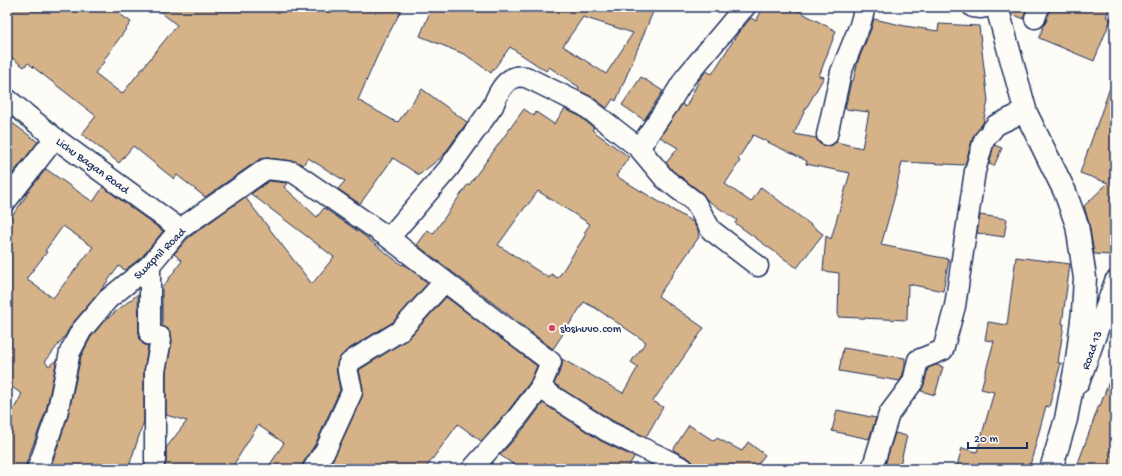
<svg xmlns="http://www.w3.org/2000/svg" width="1122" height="476" font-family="'Gochi Hand',sans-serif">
	<rect width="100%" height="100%" fill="#fdfcf7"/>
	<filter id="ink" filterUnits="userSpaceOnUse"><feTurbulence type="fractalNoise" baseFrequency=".025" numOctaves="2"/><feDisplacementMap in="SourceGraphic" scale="8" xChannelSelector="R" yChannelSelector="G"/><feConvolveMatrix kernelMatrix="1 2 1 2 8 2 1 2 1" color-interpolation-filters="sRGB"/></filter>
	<g filter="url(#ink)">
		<g fill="#d6b288" stroke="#1b2f5e" fill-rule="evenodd">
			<path d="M7,7H110L131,22L103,61L104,62L95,73L122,94L177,25L154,7H403L387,37L386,36L358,100L396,122L397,121L398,122L422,89L467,122L443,156L419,175L393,158L360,204L338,189L345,181L308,158L303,165L294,161L267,158L260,159L205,197L177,175L174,179L133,146L119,163L82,134L96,116L28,63L24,67L7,54Z"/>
			<path d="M432,7H458L469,11L471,7H655L616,101L613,99L607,108L592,97L578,90L579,87L549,67L546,71L510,47L491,73L466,55L420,36ZM583,17L633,33L606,74L563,46Z"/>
			<path d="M764,7H791L836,31L819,76L824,77L804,112L794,134L816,138L820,144L825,146H831L836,142L862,148L869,112L845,109L851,81H853L858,61L871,29L874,19L905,26L938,31L939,24L979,26L988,101L983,123L973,137L965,165L902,162L894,199L881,245L922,253V254L949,259L943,291L908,284L907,320L838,317L839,273L823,271L826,236L831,239L850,173L806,164L807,161L753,135L738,159L740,161L725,184L751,202L761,187L823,234L797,268L735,223L737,220L707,200L702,193L673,171L666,163L678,148L660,137L682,104L686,107L699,80L706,71L712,74L738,33L751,18L756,21Z"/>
			<path d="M1010,7H1027L1024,19L1012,14Z"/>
			<path d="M1050,7H1110L1106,17L1111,19L1094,61L1039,38L1043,27H1042L1046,22Z"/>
			<path d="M641,77L663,91L644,120L622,105Z"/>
			<path d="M1113,79L1115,80V243L1110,255L1094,254L1089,223L1084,206L1108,183L1080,173Z"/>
			<path d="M524,109L534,116L536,112L554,124L565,109L579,116L594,128L592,130L629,157L616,176L693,222L698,231L699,237L658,296L704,328L653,401L663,407L646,437L613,421L554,384L562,366V359L623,393L638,367L631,362L646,342L594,307H593L584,302L553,349L417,245L428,230L433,234L468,184L469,185ZM538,191L590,224L584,233L586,234L558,278L551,274L549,278L498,245L526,206H527Z"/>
			<path d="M7,119L38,142L10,177L7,175Z"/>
			<path d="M994,145L1002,148L994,166L989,164Z"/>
			<path d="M46,169L93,202L103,187L163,231L142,257L125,270L119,266L101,290L72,324L65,336L45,362L49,366L57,359L46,411L26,464V469H17L7,464V422L22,394L7,384V223L27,195L26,194ZM63,226L93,247L53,298L26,279L47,252L45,251Z"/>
			<path d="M269,181L287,183L284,187L317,217L324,208L362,234L372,242L402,265L403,264L428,283L393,322L347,350L339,358L336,368L340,390L316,443L303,463L302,469H267L284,443L258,425L231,469H163L165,466L166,461V448L187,421L166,415V372L172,342L171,333L168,329L162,326V288L182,261L174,254L188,238L245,197L312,284L334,257L251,194Z"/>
			<path d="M980,215L1007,219L1004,237L977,233Z"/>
			<path d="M1016,257L1070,264L1062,324H1064L1058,363H1061L1049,407L1046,406L1029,469H956L962,448L977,452L994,392L981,389L994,341L985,340L988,322L1007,325Z"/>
			<path d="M138,294L139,335L140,340L143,344L148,346L144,371V421L128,469H50L68,416L81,356L91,337L104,321Z"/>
			<path d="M446,297L537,366L530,382L508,411L481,441L458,424L425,469H327L336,454L362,397L363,388L359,370L408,339Z"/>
			<path d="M843,348L905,358V367L902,377L900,381L839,371Z"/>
			<path d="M936,365L943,367L935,395L921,391L924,385L928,368Z"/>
			<path d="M1113,371H1115V469H1076L1099,405L1100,406Z"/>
			<path d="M543,403L601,441L634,457L627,469H520L500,455L526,426Z"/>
			<path d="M837,410L876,418L869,439L832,431Z"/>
			<path d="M689,425L714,441L717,438L742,451L748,442L765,455L754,469H695L694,463L690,459L673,450Z"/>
			<path d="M895,433L907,436L899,469H889L884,468Z"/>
		</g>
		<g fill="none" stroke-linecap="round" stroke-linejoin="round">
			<g stroke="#1b2f5e" stroke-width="23">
				<g id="street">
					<path d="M973,7L981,8L987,7"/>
					<path d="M1035,18L1039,7"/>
					<path d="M7,99L55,138L180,229"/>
					<path d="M827,135L841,72L860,25L865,7"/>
					<path d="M639,148L669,104L685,78L741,11L745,7"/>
					<path d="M7,200L55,138"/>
					<path d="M389,238L448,169L493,106C497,95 504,80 516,77C519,76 523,77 526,77L585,106L639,148L665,179L695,202L711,230L758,266"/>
					<path d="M150,265V335L160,337L161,340L155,371V461"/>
					<path d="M1079,383L1115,281"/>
					<path d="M540,388L607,431L657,455L684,469"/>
					<path d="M37,469L40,462L57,414L70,352L81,331L108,299L150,265L180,229L266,169L293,172L389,238L500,324L551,362L540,388L517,418L472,469"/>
					<path d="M313,469L326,449L352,392C352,385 346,371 348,365C349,363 351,362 353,360L400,331L444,282"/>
					<path d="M872,469L889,414L913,382L918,360L943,350L955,306L975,171L984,140L996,125L1015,116L1026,113"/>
				</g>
			</g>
			<g stroke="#1b2f5e" stroke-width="25">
				<path id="secondary" d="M997,7L1026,113L1065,192L1077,225L1085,278L1083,312L1077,360L1066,419L1051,469"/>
			</g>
			<use href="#street" stroke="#fdfcf7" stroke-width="20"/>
			<use href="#secondary" stroke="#fdfcf7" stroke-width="22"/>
		</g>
	</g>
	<circle fill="#d1495b" stroke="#fdfcf7" stroke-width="1.5" cx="552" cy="328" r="4"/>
	<g text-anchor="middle" stroke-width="4" stroke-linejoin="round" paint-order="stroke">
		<g font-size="12" fill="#1b2f5e" stroke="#fdfcf7">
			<text transform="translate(93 165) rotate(36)" y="4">Lichu Bagan Road</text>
			<text transform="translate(159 253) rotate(-45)" y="4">Swapnil Road</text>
			<text transform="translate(1091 350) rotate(-70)" y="4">Road 13</text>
		</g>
		<g font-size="12" fill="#1b2f5e" stroke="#fdfcf7" text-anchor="start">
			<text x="560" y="332">sbshuvo.com</text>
		</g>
	</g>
	<rect width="1122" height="476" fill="none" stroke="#fdfcf7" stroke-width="24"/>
	<rect x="12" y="12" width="1098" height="452" fill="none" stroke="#1b2f5e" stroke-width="1.5" filter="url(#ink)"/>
	<path d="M968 442v6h59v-6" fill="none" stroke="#1b2f5e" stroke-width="2"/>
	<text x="974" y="442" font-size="12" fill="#1b2f5e" stroke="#fdfcf7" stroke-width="3" paint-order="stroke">20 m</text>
</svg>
